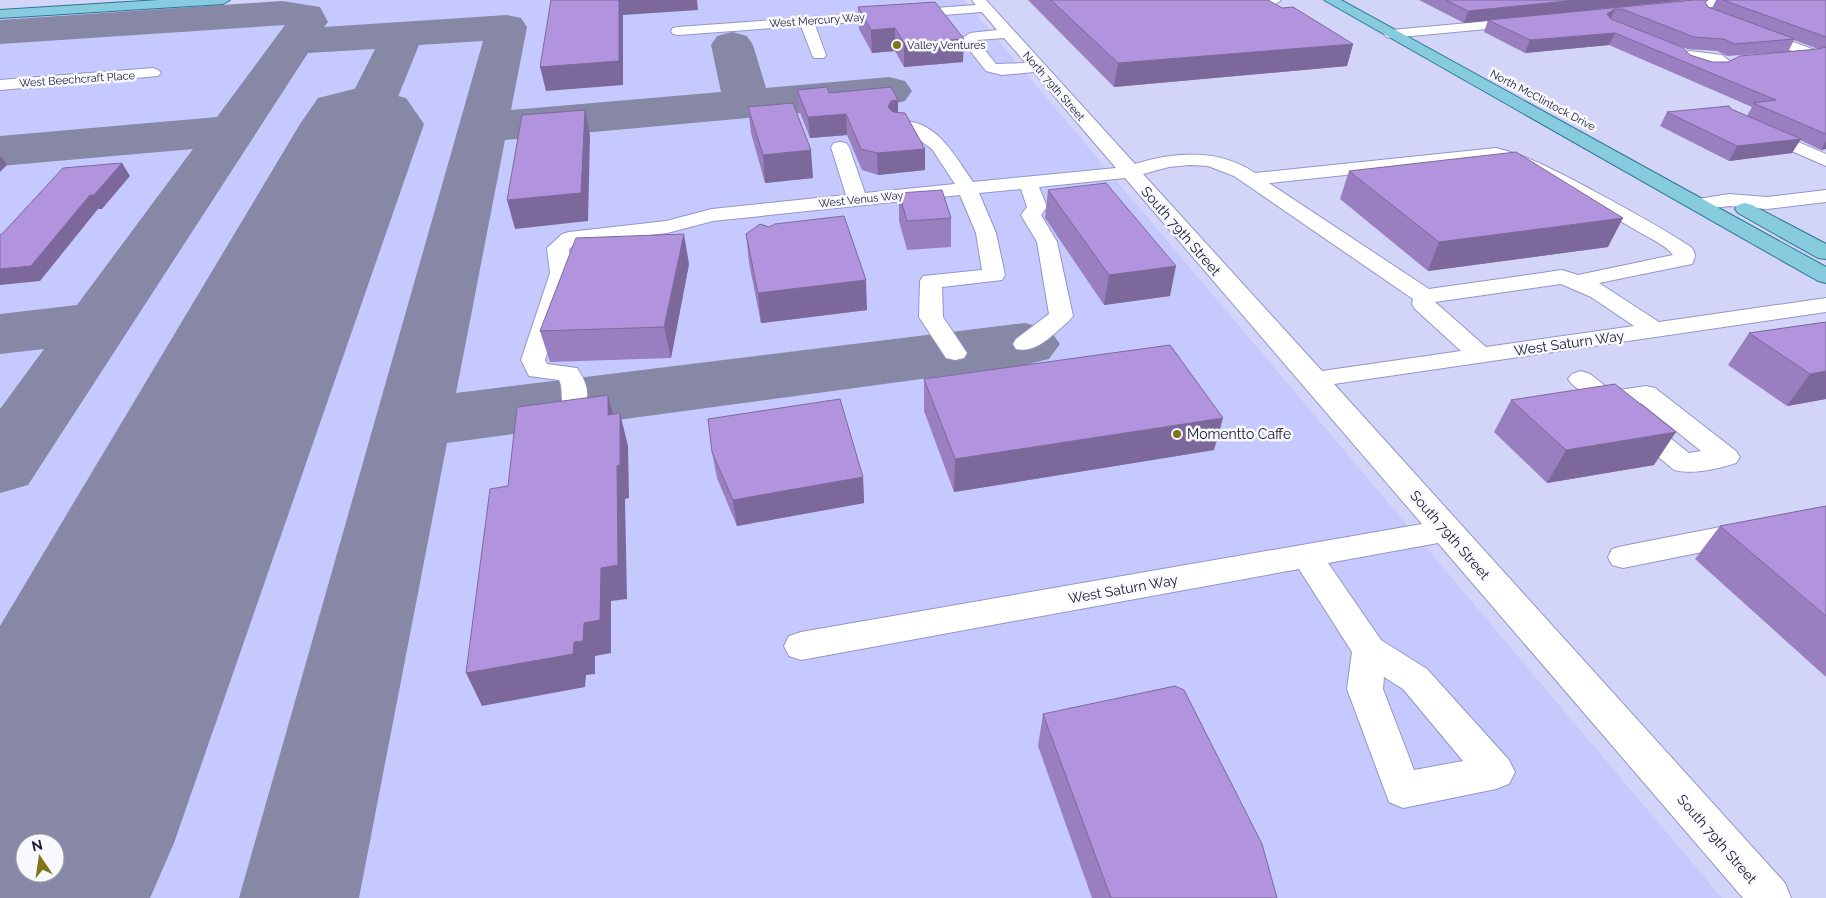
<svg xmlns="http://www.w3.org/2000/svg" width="1826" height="898" font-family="Raleway,sans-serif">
	<rect width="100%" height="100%" fill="#d3d5f8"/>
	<path fill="#c6c9fd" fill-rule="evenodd" d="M291,0H964L1722,898H0V19ZM25,843H55V873H25Z"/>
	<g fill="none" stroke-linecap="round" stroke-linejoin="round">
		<path fill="#8688a5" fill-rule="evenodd" d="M282,1L320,7L328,22L324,27L507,15L521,18L527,27L511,110L721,92L711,45L717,36L732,32L747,36L753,45L766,88L889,77L905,81L912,91L905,101L889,105L505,140L456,393L1025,323L1049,329L1060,344L1049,359L1025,365L447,443L359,898H239L483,41L419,45L387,124L379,134L362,139L345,134L337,124L375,49L308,53L28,485L0,493V409L44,349L0,354V314L77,305L193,149L0,166V136L217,117L285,25L0,44V20Z"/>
		<path fill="#8688a5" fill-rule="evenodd" d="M362,87L406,98L424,124L174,843L150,898H0V626L300,124L318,98ZM25,843H55V873H25Z"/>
		<g stroke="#9395cb" stroke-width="2">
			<g id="minor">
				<path d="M972,0H986L1135,164C1175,152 1218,148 1255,173L1496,148C1526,155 1554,170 1581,184C1618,204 1656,224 1691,247C1696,253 1696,257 1692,264L1599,283L1659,322L1826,298V312L1334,384L1785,883L1791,898H1743L1438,543L1328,563L1381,640L1427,669L1509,760L1515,772L1509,784L1496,789L1403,808L1389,802L1347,689L1352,652L1299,569L801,660L789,656L784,646L789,636L801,632L1422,524L1125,178L1039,187L1047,207L1041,215L1057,242L1073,316L1069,321C1054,333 1037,354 1016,349L1013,344L1016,339L1049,314L1037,242L1021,215L1027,207L1021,189L979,193L996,233L1005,275L1002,280L942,287L943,317L967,353L964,358L955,360L946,358L919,317L920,281L923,276L982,270L976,233L960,195L713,221L667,233L575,244L569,249L572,273L545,360L547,364L577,368C585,380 592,394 583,408L574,410L565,408C559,399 564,389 559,380L529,376L521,360L550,273L547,248L562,234L569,232L666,221L712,209L846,195L831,147L834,143L840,142L846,143L849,147L865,193L955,184L932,149L909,132L893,131L890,127L893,123C933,113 954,155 973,182L1116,168L1034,72L1002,75L986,71L961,39L970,33L997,30L982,12L815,25L826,55L824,58H814L812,55L801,26L678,35L673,34L671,31L673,28L678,27L976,5ZM1004,38L1026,63L996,64L977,40ZM1495,159C1545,176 1593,205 1639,232C1649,238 1666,245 1673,255L1578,275L1562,270L1429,289L1269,183ZM1190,165L1208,166L1234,176L1413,299L1412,304L1415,309L1461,351L1322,371L1143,174L1169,167ZM1561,284L1591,297L1634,326L1486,347L1435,302ZM1384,677L1403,689L1463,761L1414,770L1383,689Z"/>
				<path d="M1247,0H1281C1275,7 1257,6 1248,4Z"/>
				<path d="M1702,0H1751L1744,4L1671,11L1664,7L1671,3Z"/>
				<path d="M1524,18L1531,22L1529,25L1391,38L1386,37L1384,34L1386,31L1391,30Z"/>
				<path d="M1756,28L1820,52L1822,55L1820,58H1810L1751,35L1749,32L1751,29Z"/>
				<path d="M1690,51L1722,55L1735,65C1723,81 1686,73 1676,59L1681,53Z"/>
				<path d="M153,68L158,70L161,73L158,76L0,90V80Z"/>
				<path d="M1761,126L1826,154V166L1755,135L1752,131L1755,127Z"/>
				<path d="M1826,190V202L1767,209L1729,206L1699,210L1692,208L1689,204L1692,200L1729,194L1767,197Z"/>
				<path d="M1581,371L1590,374L1612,391L1646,386L1655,388L1736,451L1740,457L1736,463C1717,469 1693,475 1674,470L1572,384L1568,379L1572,374ZM1641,403L1701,451L1689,453L1629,405Z"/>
				<path d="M1746,522L1757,525L1761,533L1757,541L1623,568L1612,565L1608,557L1612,549L1623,546Z"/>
			</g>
		</g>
		<g stroke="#2c7693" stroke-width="2">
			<g id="major">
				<path d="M159,0H230L223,4L0,18V10Z"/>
				<path d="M1324,0H1341L1826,267V283L1818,281Z"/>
				<path d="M1745,203L1752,205L1826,244V259L1818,258L1738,213L1735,209L1738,205Z"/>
			</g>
		</g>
		<use href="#minor" fill="#fff" fill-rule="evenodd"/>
		<use href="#major" fill="#87cbdf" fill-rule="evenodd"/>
	</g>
	<g fill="#997fbf" fill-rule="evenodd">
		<path d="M1028,0H1268L1282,8L1353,44L1347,66L1114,87Z"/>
		<path d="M1419,0H1686L1464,23Z"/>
		<path d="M1694,0L1707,5L1708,7L1712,8L1716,0H1826V149L1821,150L1800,140L1792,153L1729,161L1660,126L1667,112L1731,109L1747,116L1752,107L1609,45L1525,53L1484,32L1488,20ZM1794,40L1818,49L1728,62H1712L1690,55L1667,41L1687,49L1717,51L1727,56L1788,52Z"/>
		<path d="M858,7L963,62L904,67L895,51L872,53L859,29Z"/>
		<path d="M797,90L898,100V112L925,149V170L878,175L862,170L847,135L810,138L799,110Z"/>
		<path d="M748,107L813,178L765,183L751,133Z"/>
		<path d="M1349,171L1608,247L1428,271L1340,199Z"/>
		<path d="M1048,190L1170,296L1104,305L1045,218Z"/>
		<path d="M899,193L951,218V247L907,250L899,221Z"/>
		<path d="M769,227L867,310L761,323L749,263L746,234Z"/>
		<path d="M689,264L671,358L550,362L540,331Z"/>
		<path d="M1826,322V399L1787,406L1728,365L1749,333Z"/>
		<path d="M924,379L1214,450L954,492L924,411Z"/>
		<path d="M1511,400L1654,465L1547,483L1494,432Z"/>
		<path d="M712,452L863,477L864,503L737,526L717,478Z"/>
		<path d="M1826,506V677L1695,559L1720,526Z"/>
		<path d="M1043,714L1277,898H1092L1038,746Z"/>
	</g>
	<g fill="#7d689b">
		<path d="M619,0H697L698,10L623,15V85L546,91L540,67Z"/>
		<path d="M1577,0H1686L1464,23L1468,11Z"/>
		<path d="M1615,9L1610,20L1607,14Z"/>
		<path d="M895,28V51L872,53L871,30Z"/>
		<path d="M1615,33L1609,45L1525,53L1530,40Z"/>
		<path d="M964,39L963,62L904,67V43Z"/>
		<path d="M1353,44L1347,66L1114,87L1118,63Z"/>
		<path d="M898,100V121L888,107L891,101Z"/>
		<path d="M585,110L590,136L588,221L515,229L507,200Z"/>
		<path d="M846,114L847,135L810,138L808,117Z"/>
		<path d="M1801,139L1792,153L1729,161L1737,146Z"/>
		<path d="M1826,141V149L1821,150Z"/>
		<path d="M925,149V170L878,175L877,153Z"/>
		<path d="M811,150L813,178L765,183L763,155Z"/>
		<path d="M0,155L7,165L0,172Z"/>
		<path d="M122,163L130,176L102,209H98L40,281L0,285V269L90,195Z"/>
		<path d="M1623,218L1608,247L1428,271L1439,242Z"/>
		<path d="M684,234L689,264L671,358L664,327Z"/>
		<path d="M1176,266L1170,296L1104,305L1109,275Z"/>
		<path d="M866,280L867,310L761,323L758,293Z"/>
		<path d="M1826,371V399L1787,406L1810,374Z"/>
		<path d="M608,395L616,427L608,415Z"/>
		<path d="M620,413L628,446L629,498L625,499L627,599L611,601V653L595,656V674L586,675L585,687L482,706L466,673L574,642L584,623L601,568L617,466Z"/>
		<path d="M1223,418L1214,450L954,492L955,459Z"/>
		<path d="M1676,432L1654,465L1547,483L1566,450Z"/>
		<path d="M863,477L864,503L737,526L733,500Z"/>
	</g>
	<g fill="#b294de" stroke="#7d689b">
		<path d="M551,0H619V61L540,67Z"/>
		<path d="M1051,0H1268L1282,8L1293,7L1353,44L1118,63Z"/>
		<path d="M1446,0H1577L1468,11Z"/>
		<path d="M1694,0H1708L1705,2L1708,7L1795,39L1734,44L1724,39L1694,37L1622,9H1615L1607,14L1611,19L1682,47L1690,55L1712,62H1728L1740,56L1818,49L1826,47V134L1753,103L1776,100L1615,33L1530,40L1488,20Z"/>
		<path d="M1723,0H1826V37Z"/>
		<path d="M935,2L964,39L904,43L895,28L871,30L858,7Z"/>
		<path d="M827,87L829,93L891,87L898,100L891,101L888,107L893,112L905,113L925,149L877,153L861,149L846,114L808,117L797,90Z"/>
		<path d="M793,103L811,150L763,155L748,107Z"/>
		<path d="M1729,106L1731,109L1801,139L1737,146L1667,112Z"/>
		<path d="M585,110L581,193L507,200L522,115Z"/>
		<path d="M1516,152L1623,218L1439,242L1349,171Z"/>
		<path d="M122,163L94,195H90L31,266L0,269V235L2,234L63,168Z"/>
		<path d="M1106,183L1176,266L1109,275L1048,190Z"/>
		<path d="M942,190L951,218L907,221L899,193Z"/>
		<path d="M844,216L866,280L758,293L746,234L760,224L769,227L775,224Z"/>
		<path d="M684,234L664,327L540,331L576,238Z"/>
		<path d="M1826,322V371L1810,374L1749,333Z"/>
		<path d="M1170,345L1223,418L955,459L924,379Z"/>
		<path d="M1615,384L1676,432L1566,450L1511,400Z"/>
		<path d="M608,395V415L620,413V465L617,466L618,565L601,568L600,620L584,623L583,641L574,642L573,654L466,673L490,489L508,486L517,407Z"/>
		<path d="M840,399L863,477L733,500L712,452L708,419Z"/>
		<path d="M1826,506V616L1720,526Z"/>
		<path d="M1175,686L1184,690L1262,844L1277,898H1111L1043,714Z"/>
	</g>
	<g fill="#7f7417" stroke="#f8f9ff" stroke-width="2">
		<circle cx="897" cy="45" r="5"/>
		<circle cx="1177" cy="434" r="5"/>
	</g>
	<g text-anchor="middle" stroke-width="5" stroke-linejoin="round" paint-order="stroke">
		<g font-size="11" fill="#19192e" stroke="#f8f9ff">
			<text transform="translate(817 20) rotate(-4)" y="4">West Mercury Way</text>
			<text transform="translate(77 79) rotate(-4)" y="4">West Beechcraft Place</text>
			<text transform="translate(1054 86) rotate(49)" y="4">North 79th Street</text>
			<text transform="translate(1543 100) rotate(28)" y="4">North McClintock Drive</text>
			<text transform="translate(861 199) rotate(-6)" y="4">West Venus Way</text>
		</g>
		<g font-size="11" fill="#19192e" stroke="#f8f9ff" text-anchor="start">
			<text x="907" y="49">Valley Ventures</text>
		</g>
		<g font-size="14" fill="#19192e" stroke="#f8f9ff">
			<text transform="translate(1181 231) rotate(49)" y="5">South 79th Street</text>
			<text transform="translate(1569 343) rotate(-8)" y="5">West Saturn Way</text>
			<text transform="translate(1450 535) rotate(49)" y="5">South 79th Street</text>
			<text transform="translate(1123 589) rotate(-10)" y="5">West Saturn Way</text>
			<text transform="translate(1717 839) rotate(49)" y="5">South 79th Street</text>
		</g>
		<g font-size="14" fill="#19192e" stroke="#f8f9ff" text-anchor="start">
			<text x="1187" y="439">Momentto Caffe</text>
		</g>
	</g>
	<g transform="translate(40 858) rotate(347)"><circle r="24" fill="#f8f9ff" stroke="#9f9fab"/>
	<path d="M0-4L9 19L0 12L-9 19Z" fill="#7f7417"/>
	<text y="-8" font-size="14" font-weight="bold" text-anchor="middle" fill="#19192e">N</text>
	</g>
</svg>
